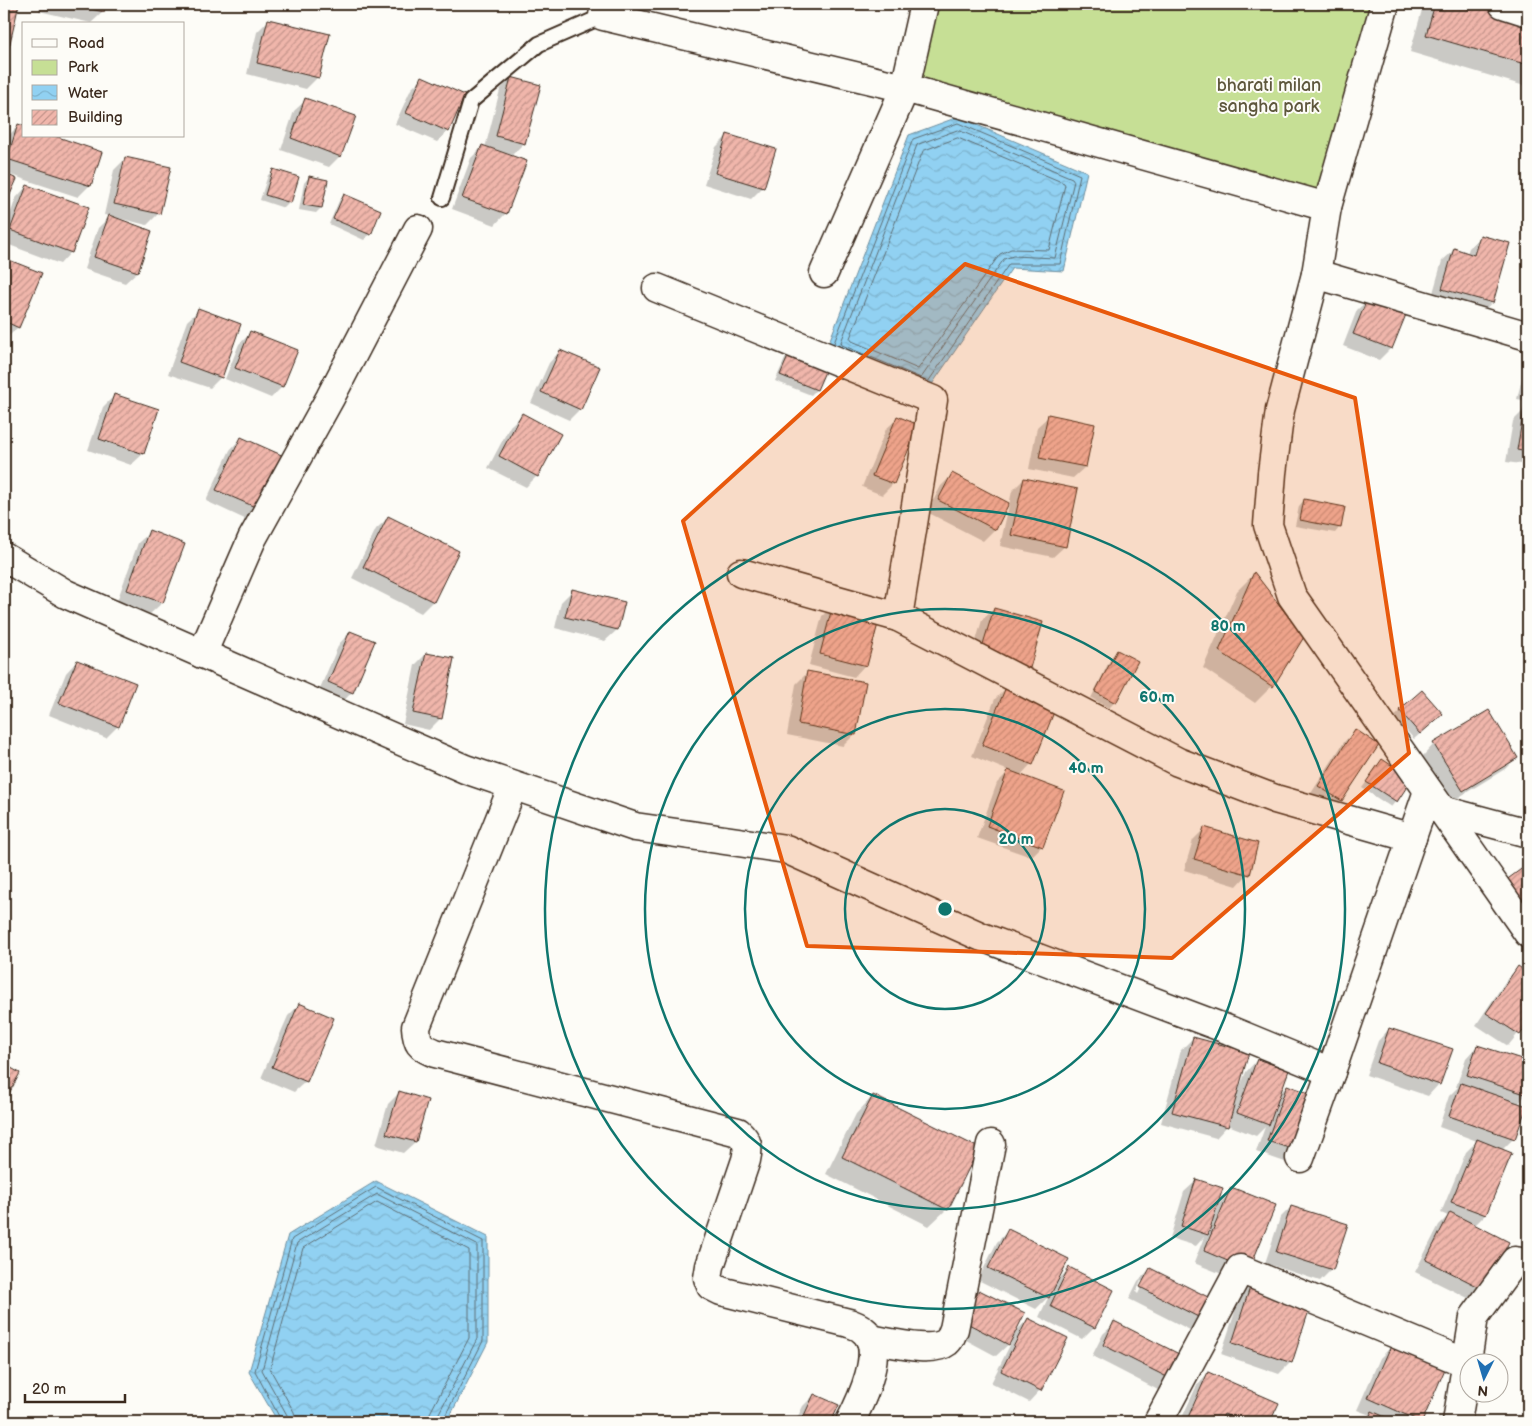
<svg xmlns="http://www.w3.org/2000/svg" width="1532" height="1426" font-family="'Balsamiq Sans',sans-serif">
	<defs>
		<pattern id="water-waves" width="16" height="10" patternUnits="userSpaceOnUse" patternTransform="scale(1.25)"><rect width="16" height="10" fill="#91d1f2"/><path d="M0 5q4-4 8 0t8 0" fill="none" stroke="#7eb4cf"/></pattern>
		<pattern id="building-hatch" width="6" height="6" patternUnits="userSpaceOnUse" patternTransform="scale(1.25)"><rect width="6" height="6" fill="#f0b6ab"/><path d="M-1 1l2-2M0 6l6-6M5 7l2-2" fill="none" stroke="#c4948b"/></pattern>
	</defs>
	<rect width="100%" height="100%" fill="#fdfcf7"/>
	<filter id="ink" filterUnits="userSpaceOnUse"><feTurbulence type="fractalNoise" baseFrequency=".02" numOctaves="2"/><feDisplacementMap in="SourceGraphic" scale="10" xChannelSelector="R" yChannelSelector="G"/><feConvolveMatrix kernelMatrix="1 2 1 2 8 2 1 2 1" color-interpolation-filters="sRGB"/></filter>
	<g filter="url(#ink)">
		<path fill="#c6df95" stroke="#80845a" d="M924,4H1398L1327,207L905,88Z"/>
		<g fill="url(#water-waves)" stroke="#6f8e9d">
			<path d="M958,117L1087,172L1064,271L1012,268L926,393L826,350L909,135Z"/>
			<path d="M376,1181L488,1237V1342L447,1422H278L249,1372L288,1235Z"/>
		</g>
		<g fill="#0003" fill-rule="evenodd">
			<path d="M4,4H18L4,63Z"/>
			<path d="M40,4H105L103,12L91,23L39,11Z"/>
			<path d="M869,4H909L903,10Z"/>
			<path d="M1428,4H1477L1528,19V87L1410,52L1422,10Z"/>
			<path d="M269,20L329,35L317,78L306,89L247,74L257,32Z"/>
			<path d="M422,78L448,131L437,142L395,124L411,89Z"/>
			<path d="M511,78L524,143L512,155L505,153L506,213L495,225L452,209L471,158L482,147L485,148L500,90Z"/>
			<path d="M306,100L340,156L329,167L281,150L294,111Z"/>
			<path d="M19,125L24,136L90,185L78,197L5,173L15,180L4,205V147L7,137Z"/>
			<path d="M728,135L763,187L751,199L704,184L716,147Z"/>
			<path d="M125,159L159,213L147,225L118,218L151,232L137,272L125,283L84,269L98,228L110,216L104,215L114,170Z"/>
			<path d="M274,170L290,202L284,208L260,200L268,175Z"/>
			<path d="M309,177L321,208L316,213L299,210L304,183Z"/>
			<path d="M27,186L71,252L60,264L4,243V231L16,198Z"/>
			<path d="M344,195L370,234L364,240L329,224L339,201Z"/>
			<path d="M1480,237L1492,302L1481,314L1431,300L1442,261L1454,250L1467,254L1469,248Z"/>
			<path d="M4,259L41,274L18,327L7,338L4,337Z"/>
			<path d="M1369,299L1405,313L1390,349L1379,360L1343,346L1357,310Z"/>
			<path d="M199,310L221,377L210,388L168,374L187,321Z"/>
			<path d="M251,333L297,351L282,387L271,398L225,379L239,344Z"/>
			<path d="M560,351L580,409L569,420L531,403L549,363Z"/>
			<path d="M790,353L816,390L811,395L775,381L785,359Z"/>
			<path d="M1528,362V401L1517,399L1525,366Z"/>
			<path d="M115,395L157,410L143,454L131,465L88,450L103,407Z"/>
			<path d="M1524,410L1528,411V465L1506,462L1513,421Z"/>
			<path d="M522,415L537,476L526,487L488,468L510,426Z"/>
			<path d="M1049,416L1085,467L1073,478L1029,469L1037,427Z"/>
			<path d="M898,418L893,484L882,495L862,487L886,429Z"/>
			<path d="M241,438L261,509L249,521L206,501L230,450Z"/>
			<path d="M952,475L995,529L983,541L927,512L941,486Z"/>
			<path d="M1024,479L1065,546L1053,557L1000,546L1012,491Z"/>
			<path d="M1304,500L1340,527L1335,533L1295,526L1299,506Z"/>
			<path d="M388,518L433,601L421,613L352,578L376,529Z"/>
			<path d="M150,532L183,544L162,603L150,614L117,601L138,543Z"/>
			<path d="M1254,574L1272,686L1255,703L1203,668L1237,591Z"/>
			<path d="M573,590L623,603L617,630L605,641L555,628L561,602Z"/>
			<path d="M834,605L865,665L854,677L809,665L822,616Z"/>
			<path d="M994,609L1028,667L1017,679L969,665L982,620Z"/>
			<path d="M350,632L352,692L341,704L318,693L339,644Z"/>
			<path d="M1117,651L1115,702L1109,708L1091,698L1112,656Z"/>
			<path d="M426,654L441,718L429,730L403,724L415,665Z"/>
			<path d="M77,661L118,726L106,738L49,715L66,673Z"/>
			<path d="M808,672L855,734L843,746L787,735L796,684Z"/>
			<path d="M1006,688L1031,764L1020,776L1042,846L1031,857L977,838L997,783L1009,771L972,756L995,699Z"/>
			<path d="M1422,692L1436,720L1414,739L1394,717Z"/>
			<path d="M1355,731L1341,800L1330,812L1308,798L1344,742Z"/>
			<path d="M1434,744L1516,758L1505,769L1451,802L1423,756Z"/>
			<path d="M1382,761L1396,801L1391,807L1362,788Z"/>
			<path d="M1204,829L1248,874L1237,886L1184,870L1193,840Z"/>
			<path d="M1518,968L1528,975V1021L1508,1046L1476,1025L1507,979Z"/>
			<path d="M299,1005L306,1081L294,1092L261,1078L288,1016Z"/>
			<path d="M1389,1029L1439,1084L1428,1096L1366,1075L1378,1041Z"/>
			<path d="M1193,1038L1237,1088L1239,1089L1246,1072L1257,1060L1278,1095L1287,1086L1297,1150L1285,1162L1256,1152L1265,1127L1256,1136L1228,1125L1216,1138L1161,1123L1181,1050Z"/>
			<path d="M1477,1046L1528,1063V1092L1518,1104L1514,1138L1502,1150L1485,1215L1474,1226L1507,1242L1472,1300L1415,1272L1439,1225L1448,1216L1441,1213L1466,1152L1477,1141L1439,1127L1449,1096L1458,1087H1456L1466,1058Z"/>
			<path d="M399,1093L415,1142L403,1153L376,1145L388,1104Z"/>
			<path d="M873,1096L947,1209L929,1226L826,1174L856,1114Z"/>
			<path d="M1196,1181L1217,1202L1231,1188L1237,1280L1194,1263L1204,1237L1196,1246L1170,1238L1184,1192Z"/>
			<path d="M1291,1207L1332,1269L1320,1281L1265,1263L1280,1218Z"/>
			<path d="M1009,1230L1056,1282L1069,1269L1094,1327L1082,1339L1039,1317L1049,1296L1036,1309L978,1280L997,1242Z"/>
			<path d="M1150,1269L1213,1301L1192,1331L1129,1299L1138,1281ZM1141,1281H1144L1138,1294L1136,1292Z"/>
			<path d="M1253,1283L1291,1362L1279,1374L1221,1354L1241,1294Z"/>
			<path d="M980,1292L1013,1334L1028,1319L1040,1390L1029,1402L991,1383L1012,1341L996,1356L953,1333L968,1303Z"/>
			<path d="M1115,1323L1170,1378L1158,1390L1092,1356L1103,1334Z"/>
			<path d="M1391,1347L1421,1421L1363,1422L1370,1415L1357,1410L1380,1358Z"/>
			<path d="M1208,1373L1277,1403L1269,1422H1180L1197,1385Z"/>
			<path d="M814,1395L837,1406L830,1422H795L803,1406Z"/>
		</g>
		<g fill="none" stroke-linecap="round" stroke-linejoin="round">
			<g stroke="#5d6d73" stroke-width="1">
				<path d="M958,130L1072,178L1074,181L1055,258L1013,256L1004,259L921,378L842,345L841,342L917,145Z"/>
				<path d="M958,138L1064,183L1065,185L1049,250L1011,249L1000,254L918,369L852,341L850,338L923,151Z"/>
				<path d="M834,343L913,139L958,123L1080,175L1060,264H1009L928,382"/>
				<path d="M282,1422L255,1371L292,1239L376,1187L483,1241V1341L442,1422"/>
				<path d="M288,1422L287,1415L262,1370L297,1243L377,1194L477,1245V1339L438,1415L436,1422"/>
				<path d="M296,1422L294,1412L270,1369L303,1248L377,1202L469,1250V1338L430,1413L429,1422"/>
			</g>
		</g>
		<g fill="url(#building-hatch)" stroke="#3b2a1e">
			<path d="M4,4H19L4,69Z"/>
			<path d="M68,4H106L104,12Z"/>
			<path d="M1435,4H1481L1528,18V65L1426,35Z"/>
			<path d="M268,19L330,34L319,78L257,63Z"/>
			<path d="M422,76L465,95L449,132L406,113Z"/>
			<path d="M511,77L541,85L525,144L496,136Z"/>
			<path d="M305,98L356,116L341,157L291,138Z"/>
			<path d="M18,124L24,126V136H55L102,152L91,186L7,159Z"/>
			<path d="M727,134L776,149L764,188L715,173Z"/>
			<path d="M482,145L527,161L507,214L462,198Z"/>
			<path d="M125,157L171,167L160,214L114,204Z"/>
			<path d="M273,169L299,177L291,203L265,195Z"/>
			<path d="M4,173L17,179L4,208Z"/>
			<path d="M309,176L328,180L322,208L303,205Z"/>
			<path d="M27,185L89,207L72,253L10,230Z"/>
			<path d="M344,194L381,210L371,235L333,219Z"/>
			<path d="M109,215L152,231L138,272L94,257Z"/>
			<path d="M1480,235L1510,243L1493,303L1442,289L1454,248L1474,255Z"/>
			<path d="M4,258L42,273L19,328L4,321Z"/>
			<path d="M1368,297L1407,312L1392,349L1353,334Z"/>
			<path d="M198,308L241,324L222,378L179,362Z"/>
			<path d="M250,331L298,350L283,387L235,368Z"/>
			<path d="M560,350L600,367L581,410L541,392Z"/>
			<path d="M790,352L827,367L817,390L780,375Z"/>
			<path d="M114,394L159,409L144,454L99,439Z"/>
			<path d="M1524,409H1528V452L1517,450Z"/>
			<path d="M522,413L561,434L538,477L499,456Z"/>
			<path d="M1048,414L1095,424L1086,467L1039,458Z"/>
			<path d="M897,416L919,425L894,484L872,476Z"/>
			<path d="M241,437L286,457L262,510L216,490Z"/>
			<path d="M952,473L1009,503L996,530L938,500Z"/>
			<path d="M1024,478L1078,489L1066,547L1011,535Z"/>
			<path d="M1304,499L1345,507L1341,528L1300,520Z"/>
			<path d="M388,516L459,551L434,602L363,567Z"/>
			<path d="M149,530L185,544L163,603L127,590Z"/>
			<path d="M1254,572L1304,637L1273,687L1219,651Z"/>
			<path d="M572,589L625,602L618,630L565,617Z"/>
			<path d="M833,604L880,616L867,666L820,654Z"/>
			<path d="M994,608L1043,622L1030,668L980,654Z"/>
			<path d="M350,631L375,641L353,693L328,682Z"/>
			<path d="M1117,650L1138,661L1116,703L1095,692Z"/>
			<path d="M426,653L454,658L442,719L413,713Z"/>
			<path d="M77,660L136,683L119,727L59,703Z"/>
			<path d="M807,671L866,682L856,735L798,724Z"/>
			<path d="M1006,687L1056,707L1033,765L982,745Z"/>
			<path d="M1422,690L1443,714L1420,734L1399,710Z"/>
			<path d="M1489,710L1518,758L1463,791L1433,743Z"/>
			<path d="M1355,729L1379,745L1342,801L1318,786Z"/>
			<path d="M1382,759L1412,779L1397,802L1366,782Z"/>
			<path d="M1008,770L1064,791L1043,847L987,826Z"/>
			<path d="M1204,827L1258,843L1250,875L1194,859Z"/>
			<path d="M1528,864V913L1505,881Z"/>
			<path d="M1518,966L1528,973V1023L1520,1035L1486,1013Z"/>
			<path d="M299,1003L334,1018L307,1082L272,1067Z"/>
			<path d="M1389,1028L1453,1049L1440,1085L1377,1063Z"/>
			<path d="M1193,1037L1249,1052L1228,1127L1172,1112Z"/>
			<path d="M1477,1045L1528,1061V1095L1467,1075Z"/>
			<path d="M1257,1059L1289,1070L1269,1125L1237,1113Z"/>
			<path d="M4,1064L20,1073L4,1103Z"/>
			<path d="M1461,1083L1527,1106L1515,1139L1449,1116Z"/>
			<path d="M1287,1085L1317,1096L1298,1151L1267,1141Z"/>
			<path d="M399,1091L428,1100L416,1142L386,1134Z"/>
			<path d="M873,1095L979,1148L948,1210L842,1157Z"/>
			<path d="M1477,1139L1512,1153L1486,1215L1451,1202Z"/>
			<path d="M1196,1179L1223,1188L1208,1235L1181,1226Z"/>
			<path d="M1231,1187L1276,1205L1249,1270L1204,1251Z"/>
			<path d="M1291,1206L1348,1224L1333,1270L1276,1252Z"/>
			<path d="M1450,1212L1509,1242L1485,1290L1426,1260Z"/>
			<path d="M1008,1229L1069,1259L1049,1298L988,1268Z"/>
			<path d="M1069,1267L1114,1290L1095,1328L1050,1306Z"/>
			<path d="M1150,1268L1214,1300L1204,1320L1140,1287Z"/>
			<path d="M1252,1281L1312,1301L1292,1363L1232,1343Z"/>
			<path d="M979,1290L1025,1313L1009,1345L963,1321Z"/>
			<path d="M1028,1318L1068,1338L1041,1391L1001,1371Z"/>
			<path d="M1114,1321L1183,1356L1171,1379L1103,1345Z"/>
			<path d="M1391,1346L1445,1369L1422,1422L1368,1398Z"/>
			<path d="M1208,1372L1279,1403L1270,1422H1243L1224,1414L1220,1422H1186Z"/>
			<path d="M814,1394L839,1405L831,1422H801Z"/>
			<path d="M1372,1411L1396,1422H1367Z"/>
		</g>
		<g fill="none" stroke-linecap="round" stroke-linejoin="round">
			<g stroke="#3b2a1e" stroke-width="18">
				<path id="service" d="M442,198L471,101L539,44L603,16"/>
			</g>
			<g stroke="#3b2a1e" stroke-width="31">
				<g id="minor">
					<path d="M605,4L603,16L905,88L1327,207"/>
					<path d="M1385,4L1327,207L1316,274L1280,410L1272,473L1268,525L1292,596L1528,933"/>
					<path d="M1503,4L1528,12"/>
					<path d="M824,273L905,88L924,4"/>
					<path d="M1316,274L1528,336"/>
					<path d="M657,288L933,400L898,617"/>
					<path d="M4,557L66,594L465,769L635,827L786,849L982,937L1229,1030L1331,1072L1428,791"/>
					<path d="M741,573L898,617L1178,762L1275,799L1412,838"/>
					<path d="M202,654L252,539L330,398L418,229"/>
					<path d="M513,786L416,1027C417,1044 419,1046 435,1053L738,1132C748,1141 749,1147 746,1160L710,1266L708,1278L711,1286L721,1291L849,1323C854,1325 860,1327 863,1330C887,1348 860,1403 850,1422"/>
					<path d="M1442,810L1528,833"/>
					<path d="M1300,1158L1331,1072"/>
					<path d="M870,1339C890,1342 932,1354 947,1342C951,1339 952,1333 954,1329L991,1144"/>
					<path d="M1158,1422L1240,1269L1466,1363"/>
					<path d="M1457,1422L1474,1317L1515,1261L1528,1263"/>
				</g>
			</g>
			<use href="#service" stroke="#fdfcf7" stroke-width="14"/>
			<use href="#minor" stroke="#fdfcf7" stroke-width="28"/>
		</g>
	</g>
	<path fill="#e8590c" fill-opacity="0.2" stroke="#e8590c" stroke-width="4" stroke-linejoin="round" d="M965,264L1355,398L1409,753L1172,958L807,946L683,521Z"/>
	<g fill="none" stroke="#0f766e" stroke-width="2.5">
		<circle cx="945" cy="909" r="100"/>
		<circle cx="945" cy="909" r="200"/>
		<circle cx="945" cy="909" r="300"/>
		<circle cx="945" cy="909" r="400"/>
	</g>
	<g text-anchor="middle" stroke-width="4" stroke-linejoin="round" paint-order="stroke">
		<g font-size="18" fill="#5e573c" stroke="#fdfcf7">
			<text x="1269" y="91">bharati milan<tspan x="1269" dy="21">sangha park</tspan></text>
		</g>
	</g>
	<circle cx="945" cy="909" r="8" fill="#0f766e" stroke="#fdfcf7" stroke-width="2.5"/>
	<g font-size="15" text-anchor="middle" font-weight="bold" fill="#0f766e" stroke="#fdfcf7" stroke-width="4" stroke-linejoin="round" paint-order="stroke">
		<text x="1228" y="631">80 m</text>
		<text x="1157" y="702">60 m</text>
		<text x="1086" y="773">40 m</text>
		<text x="1016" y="844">20 m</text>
	</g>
	<rect width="1532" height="1426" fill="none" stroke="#fdfcf7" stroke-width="20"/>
	<rect x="10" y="10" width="1512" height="1406" fill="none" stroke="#3b2a1e" stroke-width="2" filter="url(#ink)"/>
	<rect x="22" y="22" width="162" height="115" fill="#fdfcf7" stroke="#afa8a0"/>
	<rect x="32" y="39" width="25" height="8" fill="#fdfcf7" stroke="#afa8a0"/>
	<text x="68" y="48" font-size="15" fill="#3b2a1e">Road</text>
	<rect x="32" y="60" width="25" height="15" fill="#c6df95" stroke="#afa8a0"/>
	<text x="68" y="72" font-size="15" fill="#3b2a1e">Park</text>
	<rect x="32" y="85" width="25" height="15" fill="url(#water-waves)" stroke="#afa8a0"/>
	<text x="68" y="98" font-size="15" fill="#3b2a1e">Water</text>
	<rect x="32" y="110" width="25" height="15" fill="url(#building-hatch)" stroke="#afa8a0"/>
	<text x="68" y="122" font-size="15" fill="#3b2a1e">Building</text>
	<g transform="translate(1484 1378) rotate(185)"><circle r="24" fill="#fdfcf7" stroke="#afa8a0"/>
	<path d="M0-4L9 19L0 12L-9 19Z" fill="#1f6fb2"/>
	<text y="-8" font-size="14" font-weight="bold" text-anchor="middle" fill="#3b2a1e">N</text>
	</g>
	<path d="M25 1394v8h100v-8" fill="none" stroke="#3b2a1e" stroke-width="2.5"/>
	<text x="32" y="1394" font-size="15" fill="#3b2a1e" stroke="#fdfcf7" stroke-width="4" paint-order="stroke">20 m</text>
</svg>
